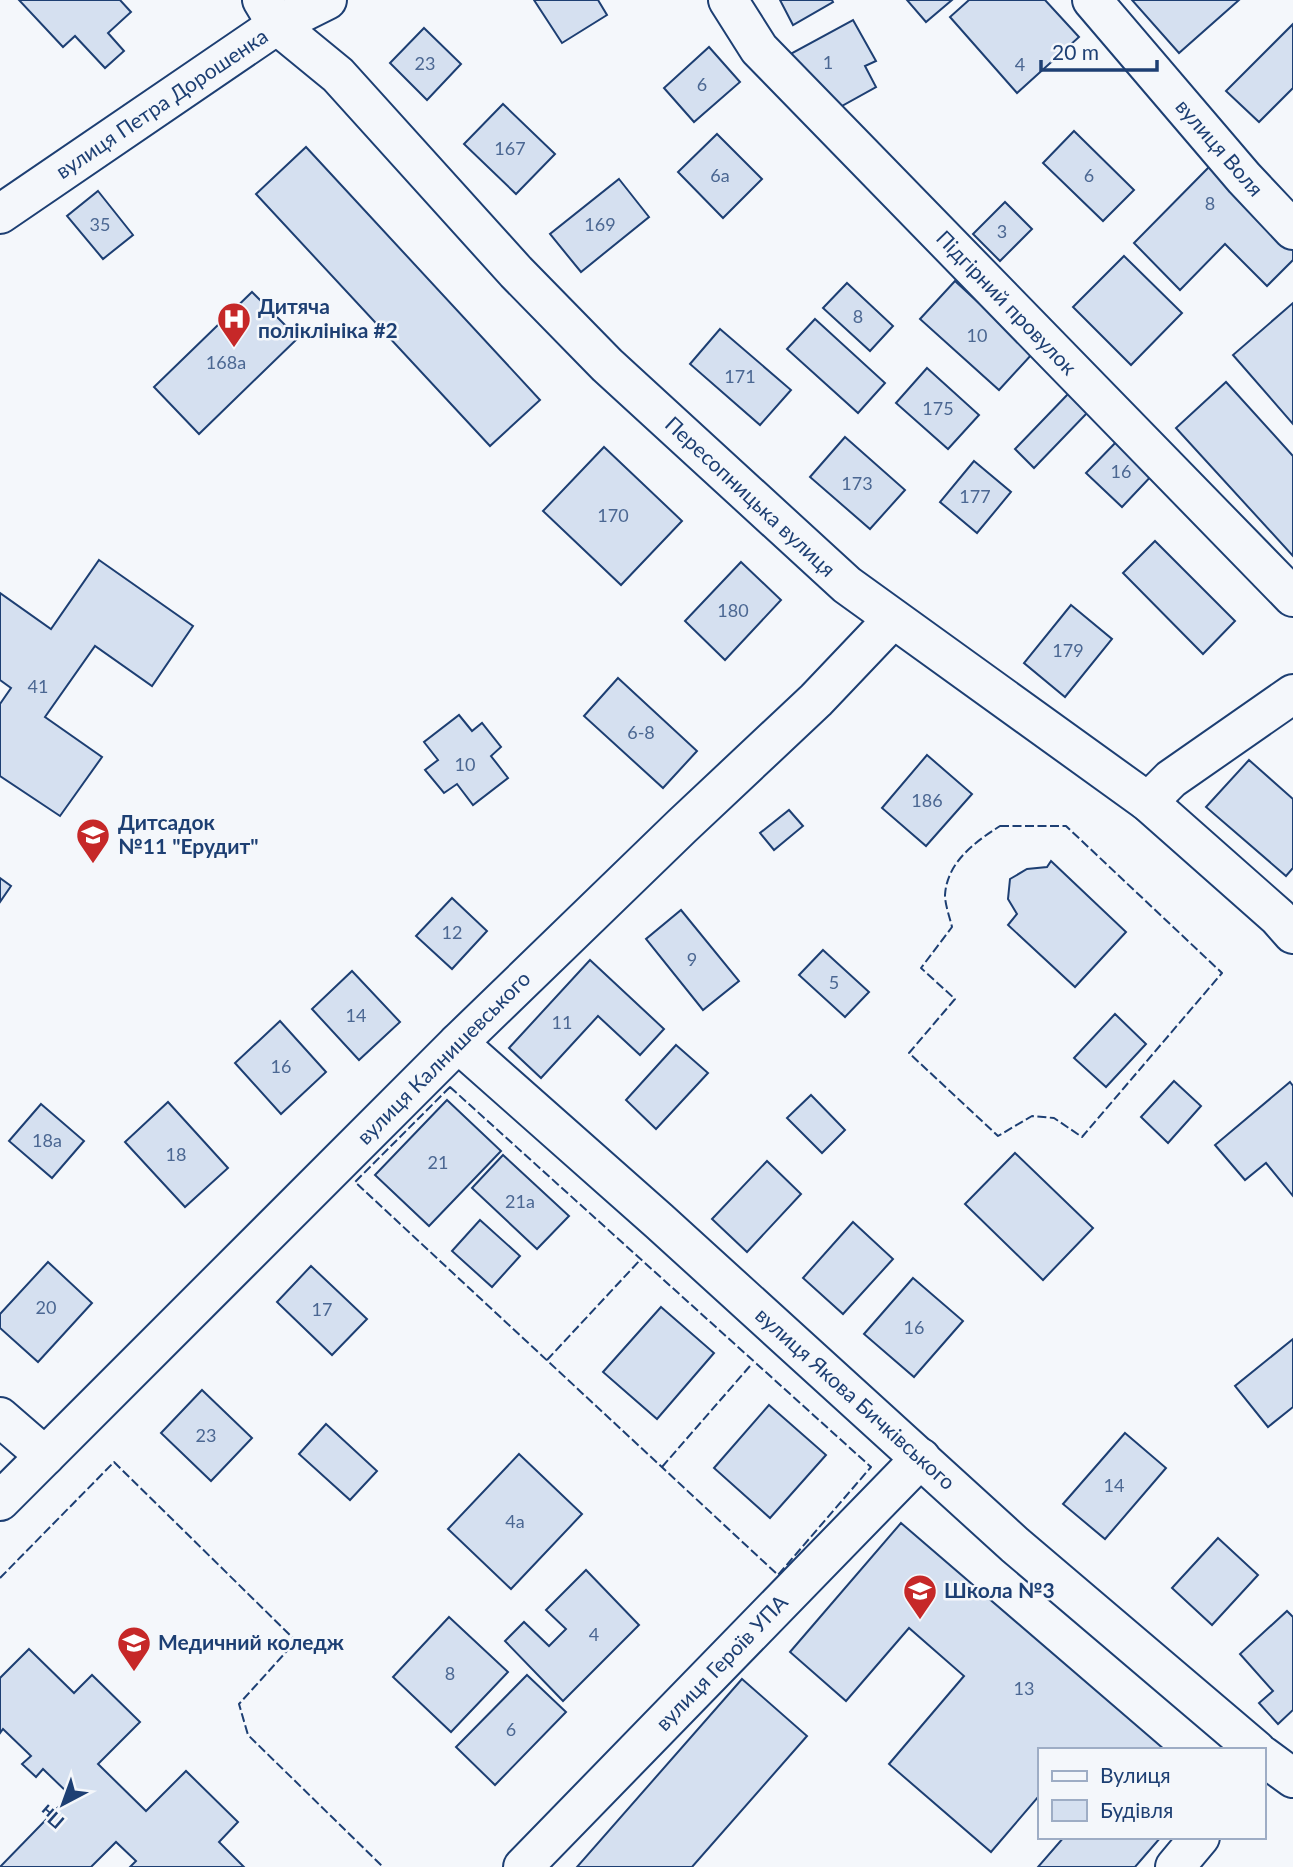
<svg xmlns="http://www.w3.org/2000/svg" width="1293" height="1867" font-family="Lato,sans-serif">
	<rect width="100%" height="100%" fill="#f4f7fb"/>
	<g fill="#d5e0f0" stroke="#1d3f73" stroke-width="2">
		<path d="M19,0H120L131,12L108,33L124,51L105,68L75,36L63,47Z"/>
		<path d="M534,0H598L607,15L562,43Z"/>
		<path d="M780,0H832L833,2L793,25Z"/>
		<path d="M907,0H952L926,22Z"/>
		<path d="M969,0H1045L1079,37L1017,93L950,17Z"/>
		<path d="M1132,0H1239L1179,53Z"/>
		<path d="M853,20L876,61L865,66L876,87L831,112L783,58Z"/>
		<path d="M1293,24V88L1259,122L1226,91Z"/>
		<path d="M424,28L461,64L427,100L390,63Z"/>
		<path d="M709,47L740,82L694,122L664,88Z"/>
		<path d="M503,104L555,154L516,194L464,144Z"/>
		<path d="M1074,131L1134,190L1103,221L1043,163Z"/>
		<path d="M717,134L762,179L723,218L678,172Z"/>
		<path d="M306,147L540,400L490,446L256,194Z"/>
		<path d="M1210,166L1293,248V260L1267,286L1225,244L1180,290L1134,243Z"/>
		<path d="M619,179L649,217L581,272L550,234Z"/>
		<path d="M98,191L133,235L103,259L67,216Z"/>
		<path d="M1005,202L1032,229L1000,261L973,234Z"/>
		<path d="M1124,256L1182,313L1131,365L1073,307Z"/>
		<path d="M955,281L1033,353L999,390L920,319Z"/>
		<path d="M847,283L893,326L870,351L823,308Z"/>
		<path d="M252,292L298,338L199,434L154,387Z"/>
		<path d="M1293,303V424L1233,355Z"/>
		<path d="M815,319L885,383L858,413L787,349Z"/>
		<path d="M720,329L791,390L760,425L690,364Z"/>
		<path d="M927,368L979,415L948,449L896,403Z"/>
		<path d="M1226,382L1293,456V556L1176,428Z"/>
		<path d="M1069,393L1088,412L1034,468L1015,449Z"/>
		<path d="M845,437L905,490L870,529L810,477Z"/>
		<path d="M1121,437L1156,471L1122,507L1086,473Z"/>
		<path d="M604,447L682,521L621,585L543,511Z"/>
		<path d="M974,461L1011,492L977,533L940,502Z"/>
		<path d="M1155,541L1235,621L1203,654L1123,573Z"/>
		<path d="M99,560L193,626L152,686L95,646L45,717L102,757L60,816L0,776V704L11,688L0,680V593L51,629Z"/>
		<path d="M741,562L781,600L725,660L685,621Z"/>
		<path d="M1071,605L1112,639L1065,697L1024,663Z"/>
		<path d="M618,678L697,751L663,788L584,716Z"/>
		<path d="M459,715L472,731L482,723L501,747L491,756L508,778L473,805L457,784L444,793L425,770L438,760L424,742Z"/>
		<path d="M927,755L972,794L926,846L882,808Z"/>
		<path d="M1249,760L1293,799V868L1286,876L1206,807Z"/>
		<path d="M789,810L803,826L774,850L760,833Z"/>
		<path d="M1051,861L1126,932L1075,987L1008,925L1017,914L1008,899L1010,879L1027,869L1047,867Z"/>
		<path d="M0,878L11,886L0,902Z"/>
		<path d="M452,898L487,931L452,969L416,936Z"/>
		<path d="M681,910L739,981L703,1010L646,939Z"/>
		<path d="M823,950L869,992L845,1017L799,975Z"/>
		<path d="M590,960L664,1029L640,1055L598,1016L541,1078L509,1048Z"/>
		<path d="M352,971L400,1022L359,1060L312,1009Z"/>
		<path d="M1115,1014L1146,1044L1106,1087L1074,1058Z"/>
		<path d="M280,1021L326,1072L281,1114L235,1063Z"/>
		<path d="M676,1045L708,1073L656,1129L626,1100Z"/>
		<path d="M1174,1081L1201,1106L1168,1143L1141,1117Z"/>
		<path d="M1290,1082L1293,1086V1196L1266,1163L1245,1180L1215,1145Z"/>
		<path d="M811,1095L845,1130L822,1153L787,1118Z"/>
		<path d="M447,1100L501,1151L429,1226L375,1175Z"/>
		<path d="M168,1102L228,1168L185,1207L125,1142Z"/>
		<path d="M41,1104L84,1141L52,1178L9,1141Z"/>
		<path d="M1015,1153L1093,1228L1043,1280L965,1204Z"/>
		<path d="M503,1155L569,1216L537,1249L472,1188Z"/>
		<path d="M767,1161L801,1194L747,1252L712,1219Z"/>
		<path d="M480,1220L520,1256L492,1287L452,1251Z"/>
		<path d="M853,1222L893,1259L843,1314L803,1278Z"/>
		<path d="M48,1262L92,1303L38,1362L0,1328V1314Z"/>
		<path d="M311,1266L367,1319L332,1355L277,1302Z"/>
		<path d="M913,1278L963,1321L914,1377L864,1334Z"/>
		<path d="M661,1307L714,1353L657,1419L603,1372Z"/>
		<path d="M1293,1339V1407L1268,1427L1235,1386Z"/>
		<path d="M202,1390L252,1438L211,1481L161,1433Z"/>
		<path d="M769,1405L826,1455L770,1518L714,1468Z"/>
		<path d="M326,1424L377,1471L350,1500L299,1454Z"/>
		<path d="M1125,1433L1166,1468L1105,1539L1063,1504Z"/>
		<path d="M519,1454L582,1514L511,1589L448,1529Z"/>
		<path d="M901,1523L1165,1750H1039V1796L991,1852L889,1764L964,1676L909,1628L846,1701L790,1652Z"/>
		<path d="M1218,1538L1258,1575L1212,1625L1172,1588Z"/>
		<path d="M586,1570L639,1625L563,1701L505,1641L524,1622L549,1646L566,1629L546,1610Z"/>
		<path d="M1287,1611L1293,1617V1710L1278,1724L1259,1703L1273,1691L1240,1654Z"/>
		<path d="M449,1617L508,1672L451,1732L393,1677Z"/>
		<path d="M29,1649L74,1693L92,1675L140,1722L98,1764L146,1811L186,1771L238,1822L219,1842L244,1867H130L136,1861L116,1842L91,1867H0L70,1795L43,1769L36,1777L22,1764L31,1756L3,1729L0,1733V1678Z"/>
		<path d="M527,1675L566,1712L495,1785L456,1747Z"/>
		<path d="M742,1679L807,1736L692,1867H577Z"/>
		<path d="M1064,1837H1161L1135,1867H1038Z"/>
	</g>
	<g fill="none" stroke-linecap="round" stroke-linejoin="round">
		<g stroke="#1d3f73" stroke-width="42">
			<g id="minor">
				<path d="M262,0L277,25L338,75L516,272L607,365L847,585L1148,802L1278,917L1293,934"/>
				<path d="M728,0L759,49L1293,597"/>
				<path d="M1092,0L1244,178L1293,230"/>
				<path d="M0,214L277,25L327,0"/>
				<path d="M1148,802L1171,779L1293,694"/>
				<path d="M458,1043L659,1221L1015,1545L1256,1750"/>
				<path d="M0,1417L45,1456"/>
				<path d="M0,1501L458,1043L682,826L816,700L893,619"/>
				<path d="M1263,1756L1293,1778"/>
				<path d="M523,1867L921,1458"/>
				<path d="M1175,1867L1200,1837"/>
			</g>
		</g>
		<use href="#minor" stroke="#f4f7fb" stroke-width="38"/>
		<g stroke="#1d3f73" stroke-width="2" stroke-dasharray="9 3.5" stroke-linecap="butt">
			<path d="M1000,826H1066L1222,973L1082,1137L1054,1118L1032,1116L998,1136L909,1053L955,999L921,968L952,927C950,918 945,905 945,895C947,862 975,842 1000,826Z"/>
			<path d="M450,1087L871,1467L778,1575L355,1182Z"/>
			<path d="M547,1360L641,1259"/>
			<path d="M662,1467L750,1366"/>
			<path d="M0,1578L114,1462L296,1641L239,1704L248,1735L383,1867"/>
		</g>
	</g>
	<defs>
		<g id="hospital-pin" transform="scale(1.75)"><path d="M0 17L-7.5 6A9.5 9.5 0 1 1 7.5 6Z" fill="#c62828" stroke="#f4f7fb"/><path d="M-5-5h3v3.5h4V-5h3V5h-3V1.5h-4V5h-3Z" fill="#fff"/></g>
		<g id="school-pin" transform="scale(1.75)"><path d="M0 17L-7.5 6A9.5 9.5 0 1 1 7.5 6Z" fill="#c62828" stroke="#f4f7fb"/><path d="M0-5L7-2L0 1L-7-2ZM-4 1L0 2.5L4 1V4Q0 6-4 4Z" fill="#fff"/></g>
		<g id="university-pin" transform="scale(1.75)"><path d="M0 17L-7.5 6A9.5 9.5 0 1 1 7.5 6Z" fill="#c62828" stroke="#f4f7fb"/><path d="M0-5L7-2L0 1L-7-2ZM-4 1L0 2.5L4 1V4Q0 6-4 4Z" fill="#fff"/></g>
	</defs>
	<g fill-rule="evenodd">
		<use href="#hospital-pin" x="234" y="319"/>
		<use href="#school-pin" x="93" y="835"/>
		<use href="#school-pin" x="920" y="1591"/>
		<use href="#university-pin" x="134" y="1643"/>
	</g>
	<g text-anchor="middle" stroke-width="5" stroke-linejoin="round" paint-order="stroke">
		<g font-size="18" fill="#4b6792">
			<text x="828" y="69">1</text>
			<text x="425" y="70">23</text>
			<text x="1020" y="71">4</text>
			<text x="702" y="91">6</text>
			<text x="510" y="155">167</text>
			<text x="720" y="182">6а</text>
			<text x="1089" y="182">6</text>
			<text x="1210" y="210">8</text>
			<text x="100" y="231">35</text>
			<text x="600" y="231">169</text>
			<text x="1002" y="238">3</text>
			<text x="858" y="323">8</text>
			<text x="977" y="342">10</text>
			<text x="226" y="369">168а</text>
			<text x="740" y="383">171</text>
			<text x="938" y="415">175</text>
			<text x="1121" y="478">16</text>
			<text x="857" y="490">173</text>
			<text x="975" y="503">177</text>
			<text x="613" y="522">170</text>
			<text x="733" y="617">180</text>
			<text x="1068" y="657">179</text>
			<text x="38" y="693">41</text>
			<text x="641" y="739">6-8</text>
			<text x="465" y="771">10</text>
			<text x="927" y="807">186</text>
			<text x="452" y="939">12</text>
			<text x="692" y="966">9</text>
			<text x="834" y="989">5</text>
			<text x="356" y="1022">14</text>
			<text x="562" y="1029">11</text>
			<text x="281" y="1073">16</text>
			<text x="47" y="1147">18а</text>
			<text x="176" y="1161">18</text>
			<text x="438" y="1169">21</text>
			<text x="520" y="1208">21а</text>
			<text x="46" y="1314">20</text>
			<text x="322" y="1316">17</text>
			<text x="914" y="1334">16</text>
			<text x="206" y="1442">23</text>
			<text x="1114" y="1492">14</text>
			<text x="515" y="1528">4а</text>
			<text x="594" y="1641">4</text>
			<text x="450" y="1680">8</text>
			<text x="1024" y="1695">13</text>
			<text x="511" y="1736">6</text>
		</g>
		<g font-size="21" fill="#1d3f73" stroke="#f4f7fb">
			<text transform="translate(162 104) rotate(-34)" y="7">вулиця Петра Дорошенка</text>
			<text transform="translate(1219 148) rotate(49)" y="7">вулиця Воля</text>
			<text transform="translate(1006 303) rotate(46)" y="7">Підгірний провулок</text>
			<text transform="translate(750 497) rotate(43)" y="7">Пересопницька вулиця</text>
			<text transform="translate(444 1058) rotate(-45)" y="7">вулиця Калнишевського</text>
			<text transform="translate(855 1399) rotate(42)" y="7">вулиця Якова Бичківського</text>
			<text transform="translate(722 1663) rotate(-46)" y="7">вулиця Героїв УПА</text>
		</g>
		<g font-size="21" font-weight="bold" fill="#1d3f73" stroke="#f4f7fb" text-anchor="start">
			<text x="258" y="314">Дитяча<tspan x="258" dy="24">поліклініка #2</tspan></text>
			<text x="118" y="830">Дитсадок<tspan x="118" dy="24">№11 "Ерудит"</tspan></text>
			<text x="944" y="1598">Школа №3</text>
			<text x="158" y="1650">Медичний коледж</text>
		</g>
	</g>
	<rect x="1038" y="1748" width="228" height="91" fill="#f4f7fb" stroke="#9eadc5" stroke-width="2"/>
	<rect x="1052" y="1771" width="35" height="10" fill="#f4f7fb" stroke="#9eadc5" stroke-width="2"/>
	<text x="1100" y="1783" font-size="21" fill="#1d3f73">Вулиця</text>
	<rect x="1052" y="1800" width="35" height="21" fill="#d5e0f0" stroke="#9eadc5" stroke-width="2"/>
	<text x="1100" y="1818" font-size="21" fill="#1d3f73">Будівля</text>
	<g transform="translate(63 1804) rotate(221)" stroke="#f4f7fb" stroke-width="5" paint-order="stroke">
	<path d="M0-5L12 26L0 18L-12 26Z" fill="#1d3f73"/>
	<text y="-10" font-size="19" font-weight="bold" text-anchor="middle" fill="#1d3f73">Пн</text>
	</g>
	<path d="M1041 60v10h116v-10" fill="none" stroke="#1d3f73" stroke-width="3.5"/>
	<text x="1052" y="60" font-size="21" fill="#1d3f73" stroke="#f4f7fb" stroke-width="5" paint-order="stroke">20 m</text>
</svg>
